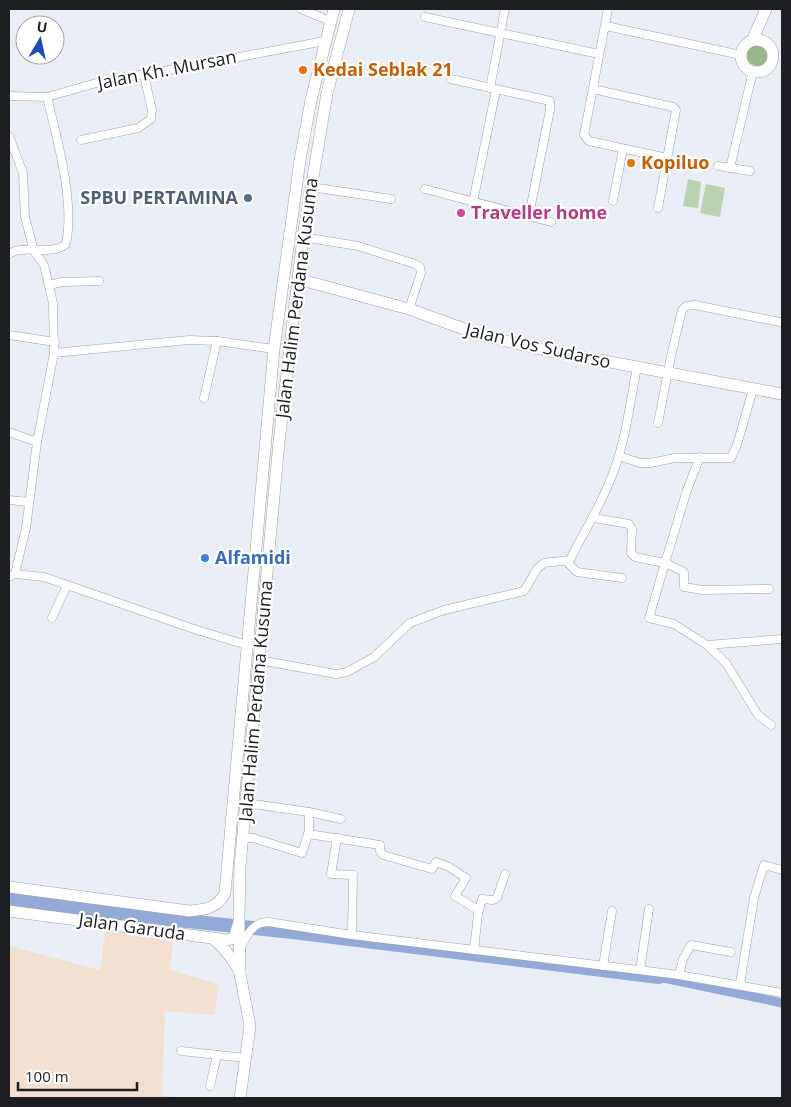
<svg xmlns="http://www.w3.org/2000/svg" width="791" height="1107" font-family="'Open Sans',sans-serif">
	<rect width="100%" height="100%" fill="#e9edf5"/>
	<path fill="#f2dfcf" d="M106,929L173,942L170,970L219,984L214,1015L165,1011L162,1095L175,1098H9V946L100,970Z"/>
	<g fill="#b9d1b0">
		<path d="M688,179L701,182L698,208L683,206Z"/>
		<path d="M706,184L725,188L720,217L700,213Z"/>
	</g>
	<path fill="#97b88a" d="M756,44L768,50L769,55L765,68L748,63L745,56L749,48Z"/>
	<g fill="none" stroke-linecap="round" stroke-linejoin="round">
		<path stroke="#93aad9" stroke-width="9" d="M659,977L782,1003"/>
		<path stroke="#93aad9" stroke-width="14" d="M9,899L100,912L292,932L659,977"/>
		<g stroke="#9da0a8" stroke-width="9">
			<g id="street">
				<path d="M301,9L330,21"/>
				<path d="M608,9L584,135L589,141L667,158"/>
				<path d="M425,17L599,54"/>
				<path d="M606,26L741,55"/>
				<path d="M451,79L550,101V110L529,215"/>
				<path d="M490,88L505,9"/>
				<path d="M593,89L673,107L676,110L658,208"/>
				<path d="M9,96L47,97L107,80L153,73L325,41"/>
				<path d="M9,136L23,173L25,217L34,251L44,265L53,303L54,353L37,442L26,528L15,574"/>
				<path d="M81,140L138,128L151,119L152,110L144,75"/>
				<path d="M718,166L750,171"/>
				<path d="M730,168L753,71"/>
				<path d="M311,187L391,199"/>
				<path d="M425,189L551,222"/>
				<path d="M613,201L623,149"/>
				<path d="M473,202L496,90"/>
				<path d="M303,237L358,246L415,264L420,267L421,273L409,309"/>
				<path d="M9,254C12,252 17,250 21,250C36,248 54,254 66,244C75,201 57,139 47,97"/>
				<path d="M49,285L62,282L99,281"/>
				<path d="M9,335L55,342"/>
				<path d="M54,353L189,340L217,341L274,349"/>
				<path d="M204,398L217,341"/>
				<path d="M658,423L671,356L682,310L686,306L695,305L780,322"/>
				<path d="M9,432L37,442"/>
				<path d="M619,456L640,463H650L675,458H731L737,445L753,389"/>
				<path d="M9,500L29,502"/>
				<path d="M594,518L629,524L632,529L631,553L635,557L665,563L687,490L700,457"/>
				<path d="M567,562L577,572L622,578"/>
				<path d="M9,577L15,574L44,577L197,630L247,645"/>
				<path d="M769,589L703,590L684,587V572L665,563L649,618L674,624L707,645L726,663L758,715L771,725"/>
				<path d="M52,618L67,585"/>
				<path d="M707,645L782,639"/>
				<path d="M259,660L336,674L347,672L374,657L410,623L444,610L524,591L537,569L544,563L570,560C584,531 602,504 613,473C626,440 630,402 637,367"/>
				<path d="M246,803L309,812L341,819"/>
				<path d="M308,834L380,845V851L383,855L432,869L436,862L449,867L466,878L455,896L478,910"/>
				<path d="M243,838H253L302,853L309,831V812"/>
				<path d="M337,838L331,874L353,875L352,935"/>
				<path d="M241,947C247,935 253,922 268,922L352,935L679,975L782,993"/>
				<path d="M474,950L478,914L482,899L493,900L497,898L505,874"/>
				<path d="M603,966L612,911"/>
				<path d="M640,970L649,909"/>
				<path d="M679,975L683,959L691,945L731,952"/>
				<path d="M740,984L754,898L764,865L782,870"/>
				<path d="M181,1051L246,1058"/>
				<path d="M210,1086L217,1055"/>
			</g>
		</g>
		<g stroke="#9da0a8" stroke-width="12">
			<g id="secondary">
				<circle cx="757" cy="56" r="16"/>
				<path d="M752,41L766,9"/>
				<path d="M298,279L409,309L478,334L535,348L782,394"/>
				<path d="M9,887L189,911C204,910 218,908 225,893L274,349L300,160L311,100L334,9"/>
				<path d="M9,911L227,940L234,938L238,925"/>
				<path d="M214,939C225,949 233,959 240,972"/>
				<path d="M240,1098L250,1026L240,974L239,918L240,866L279,442L294,312L303,237L327,93L349,9"/>
			</g>
		</g>
		<use href="#street" stroke="#fff" stroke-width="8"/>
		<use href="#secondary" stroke="#fff" stroke-width="11"/>
	</g>
	<g fill="#e8710a" stroke="#fff" stroke-width="2">
		<circle cx="303" cy="70" r="5"/>
		<circle cx="631" cy="163" r="5"/>
	</g>
	<circle fill="#5c6f8a" stroke="#fff" stroke-width="2" cx="248" cy="198" r="5"/>
	<circle fill="#d1479c" stroke="#fff" stroke-width="2" cx="461" cy="213" r="5"/>
	<circle fill="#3f7fe0" stroke="#fff" stroke-width="2" cx="205" cy="558" r="5"/>
	<g text-anchor="middle" stroke-width="4.5" stroke-linejoin="round" paint-order="stroke">
		<g font-size="18" fill="#1d1e21" stroke="#fff">
			<text transform="translate(167 70) rotate(-11)" y="6">Jalan Kh. Mursan</text>
			<text transform="translate(297 298) rotate(-83)" y="6">Jalan Halim Perdana Kusuma</text>
			<text transform="translate(538 346) rotate(13)" y="6">Jalan Vos Sudarso</text>
			<text transform="translate(256 701) rotate(-85)" y="6">Jalan Halim Perdana Kusuma</text>
			<text transform="translate(132 927) rotate(8)" y="6">Jalan Garuda</text>
		</g>
		<g font-size="18" font-weight="bold" fill="#c56008" stroke="#fff" text-anchor="start">
			<text x="313" y="76">Kedai Seblak 21</text>
			<text x="641" y="169">Kopiluo</text>
		</g>
		<g font-size="18" font-weight="bold" fill="#4e5e75" stroke="#fff" text-anchor="end">
			<text x="238" y="204">SPBU PERTAMINA</text>
		</g>
		<g font-size="18" font-weight="bold" fill="#b23c85" stroke="#fff" text-anchor="start">
			<text x="471" y="219">Traveller home</text>
		</g>
		<g font-size="18" font-weight="bold" fill="#366cbe" stroke="#fff" text-anchor="start">
			<text x="215" y="564">Alfamidi</text>
		</g>
	</g>
	<rect width="791" height="1107" fill="none" stroke="#1d1e21" stroke-width="20"/>
	<g transform="translate(40 40) rotate(9)"><circle r="24" fill="#ffffff" stroke="#a5a5a6"/>
	<path d="M0-4L9 19L0 12L-9 19Z" fill="#1c4dba"/>
	<text y="-8" font-size="14" font-weight="bold" text-anchor="middle" fill="#1d1e21">U</text>
	</g>
	<path d="M18 1082v8h119v-8" fill="none" stroke="#1d1e21" stroke-width="2.5"/>
	<text x="25" y="1082" font-size="15" fill="#1d1e21" stroke="#ffffff" stroke-width="4" paint-order="stroke">100 m</text>
</svg>
